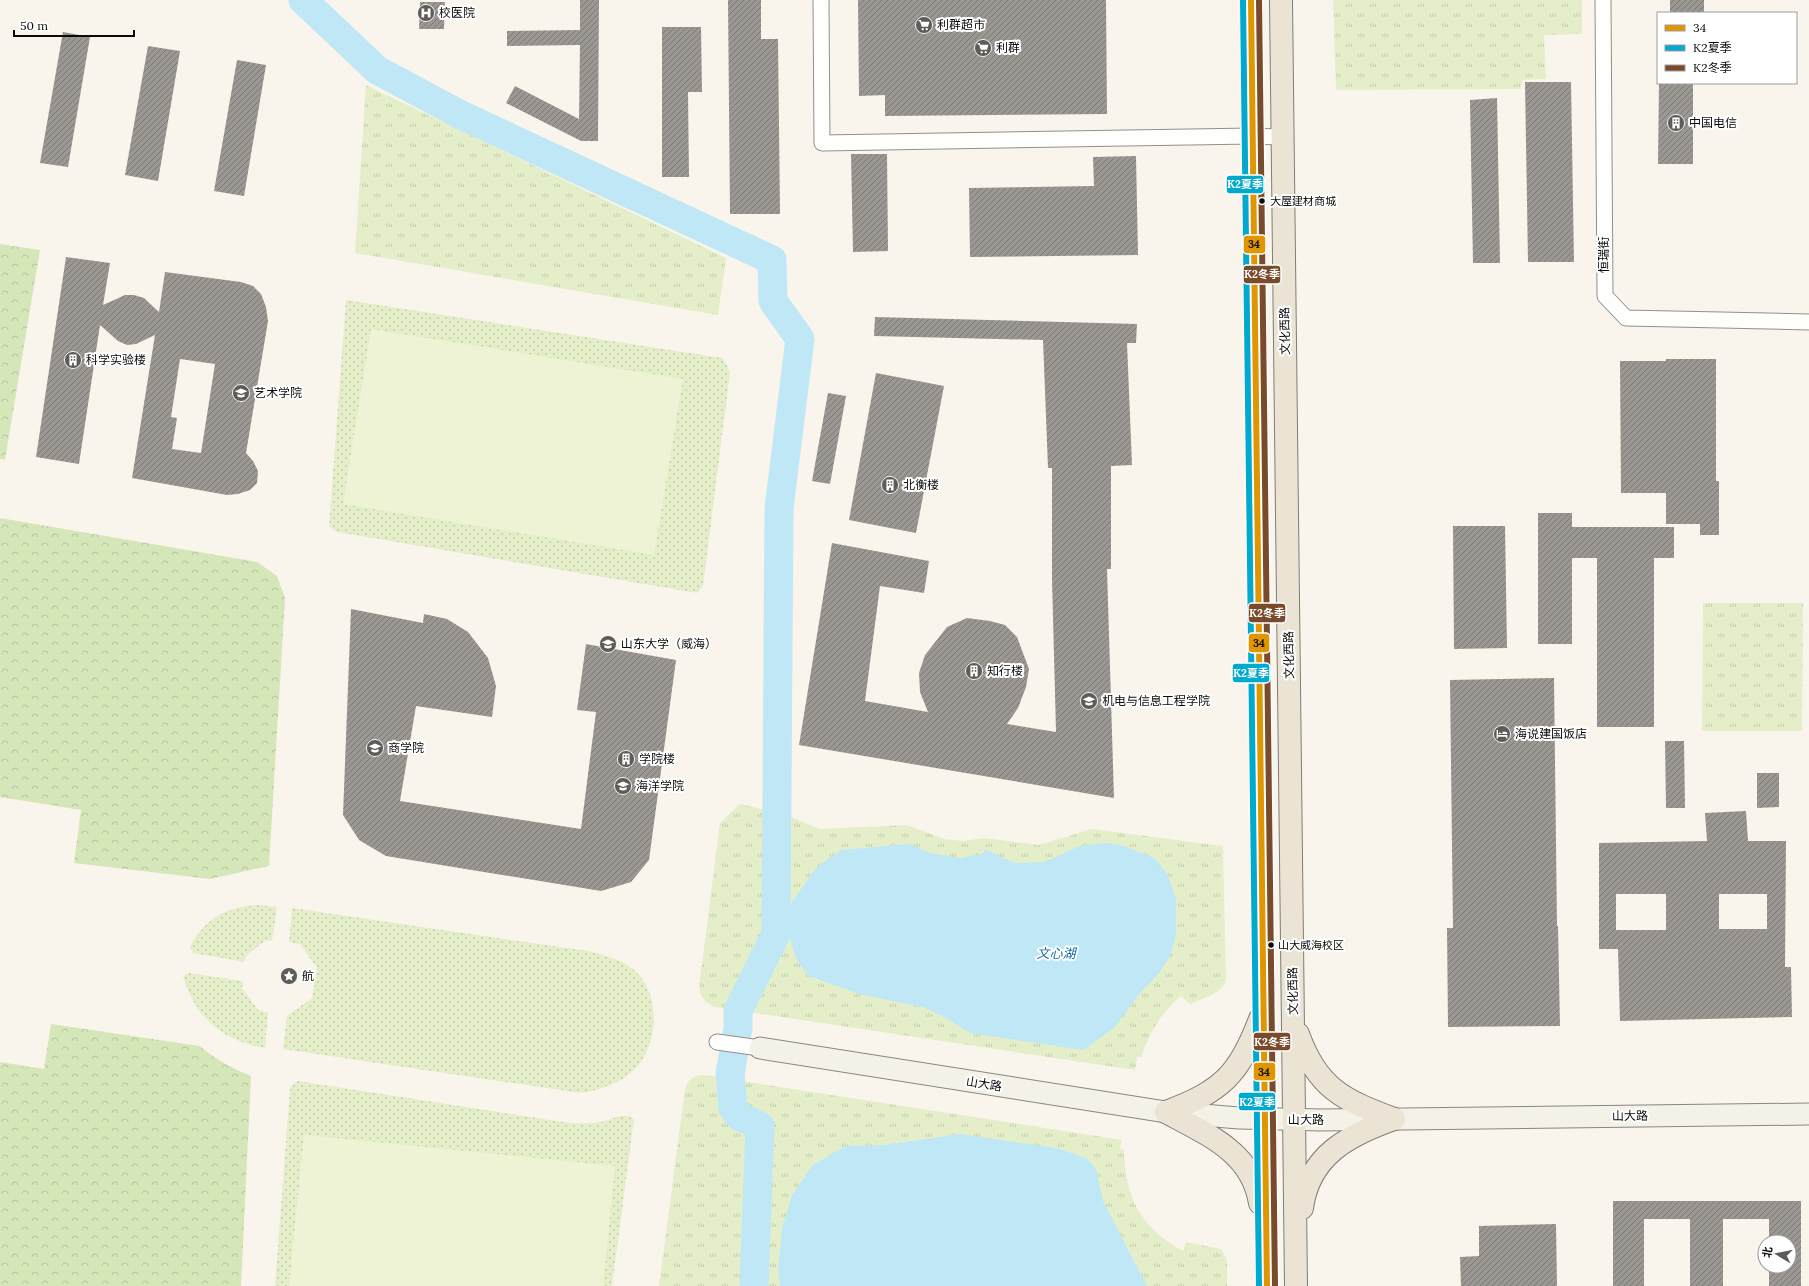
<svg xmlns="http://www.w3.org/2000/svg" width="1809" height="1286" font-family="Lora,'Noto Sans SC',serif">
	<defs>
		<pattern id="grass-dots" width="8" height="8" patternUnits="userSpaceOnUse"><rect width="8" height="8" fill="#e4efca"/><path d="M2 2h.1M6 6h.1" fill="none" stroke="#c2ccac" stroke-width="1.8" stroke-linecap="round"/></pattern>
		<pattern id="forest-crowns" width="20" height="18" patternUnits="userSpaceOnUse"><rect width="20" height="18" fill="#d5e7b8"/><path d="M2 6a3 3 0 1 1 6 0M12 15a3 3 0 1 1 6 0" fill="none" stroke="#b6c59d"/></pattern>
		<pattern id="park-tufts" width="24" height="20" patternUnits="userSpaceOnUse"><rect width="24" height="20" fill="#e4efca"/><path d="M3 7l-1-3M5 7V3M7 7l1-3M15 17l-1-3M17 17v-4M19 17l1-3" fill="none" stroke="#c2ccac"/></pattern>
		<pattern id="building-hatch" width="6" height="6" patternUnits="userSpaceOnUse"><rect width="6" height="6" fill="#9b9893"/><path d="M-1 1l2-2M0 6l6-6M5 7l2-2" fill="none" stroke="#7d7a76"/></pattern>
	</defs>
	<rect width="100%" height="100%" fill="#f9f5ec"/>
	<g fill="url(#grass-dots)">
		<path d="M346,300L722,358L727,365L730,373L703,586L697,593L337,532L329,527Z"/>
		<path d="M257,905L277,907L272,941L266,940L246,956L244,962L193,953L190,947C206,918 225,908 257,905Z"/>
		<path d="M292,908L588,951C604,955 620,959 633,969C661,992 659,1041 637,1067C622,1083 601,1090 580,1093L283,1049L287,1016L312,998L317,968L300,944L289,942Z"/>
		<path d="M189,973L243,981L242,988L258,1010L268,1013L265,1048C223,1041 195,1018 183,976Z"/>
		<path d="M298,1081L570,1123C580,1123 591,1124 601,1122C612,1120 623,1111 634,1119L612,1286H275L290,1089L292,1085Z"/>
	</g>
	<g fill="url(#forest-crowns)">
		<path d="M0,244L40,250L5,460L0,459Z"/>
		<path d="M0,518L257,562L277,576L285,598L269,866L210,879L74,863L81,810L0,797Z"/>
		<path d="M51,1024L200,1046C216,1060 232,1068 251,1076L241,1286H0V1062L44,1069Z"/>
	</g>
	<g fill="url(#park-tufts)">
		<path d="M1333,0H1582V34L1544,35L1546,79L1522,80L1521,89L1336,90Z"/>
		<path d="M366,85L726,258L718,315L355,253Z"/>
		<path d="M1703,603H1803L1802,731H1702Z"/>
		<path d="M740,804L786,815L820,829L907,825L944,839L963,841L984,838L1039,845L1092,829L1223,846L1226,981C1221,994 1201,999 1190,1004L1181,996C1161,1013 1150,1032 1141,1057H1137L1135,1070L715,1007C704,1002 701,998 699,987L720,823Z"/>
		<path d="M703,1075L1122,1140L1120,1149L1124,1150C1125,1198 1141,1228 1183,1251L1186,1242L1221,1249L1227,1259V1286H659L685,1089C689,1079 692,1076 703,1075Z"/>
	</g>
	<g fill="#edf3d4">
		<path d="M371,329L683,379L654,555L343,504Z"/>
		<path d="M304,1135L615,1166L603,1286H289Z"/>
	</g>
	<g fill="#c0e7f5">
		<path d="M1105,843L1121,845L1154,858L1168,875L1176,899V935L1171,955L1159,973L1140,993L1114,1028L1083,1050L970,1033L941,1015L922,1007L859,994L809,976L796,959L786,924L789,906L816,868L841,850L910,844L930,853L960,858L983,854L985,849L1014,863L1044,862L1080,846Z"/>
		<path d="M960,1134L1056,1148L1086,1158L1096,1169L1103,1201L1147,1286H780L778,1269L782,1229L792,1195L813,1165L846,1146L884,1145Z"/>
	</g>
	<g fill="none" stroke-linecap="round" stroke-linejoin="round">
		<path stroke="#c0e7f5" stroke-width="29" d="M303,0L377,70L461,115L772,260L773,301L800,339L779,508L776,934L738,1011V1028L730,1074L733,1108L739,1116L760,1126L754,1286"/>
	</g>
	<g fill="url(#building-hatch)" fill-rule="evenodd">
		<path d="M580,0H599L598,141H581L506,103L515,86L579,119L580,45L507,46V31L580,30Z"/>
		<path d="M728,0H761V39H778L780,214H730Z"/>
		<path d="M858,0H1106L1107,114L885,116V95L859,96Z"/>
		<rect x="1670" y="0" width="34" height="13"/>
		<path d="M420,2H445L444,29H419Z"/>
		<path d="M662,27H701L702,92H688L689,177H662Z"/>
		<path d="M63,32L90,37L68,167L40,163Z"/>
		<path d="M148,46L180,51L158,181L125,175Z"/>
		<path d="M237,60L266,65L244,196L214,191Z"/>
		<path d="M1525,82H1571L1574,262H1528Z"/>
		<path d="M1659,83H1693V164H1658Z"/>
		<path d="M1497,98L1500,263H1473L1470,100Z"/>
		<path d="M851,154H887L888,251L853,252Z"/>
		<path d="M1136,156L1138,255L970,257L969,188L1094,186L1093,157Z"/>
		<path d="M66,257L110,263L103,305L125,295H134L144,298L159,312L165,272L241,282L253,286L261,294L266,307L268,321L246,453L253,461L258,471L257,483L250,490L238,494L227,495L132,478L155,335L136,344L127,345L118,341L100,325L79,464L36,457ZM180,359L215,364L201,453L172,449L177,418L171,417Z"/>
		<path d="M875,317L1137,324L1136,343H1127L1132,465L1111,466V569H1107L1114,798L799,745L832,543L929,561L924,593L880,586L865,701L928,712L920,692L919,673L925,655L947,627L967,618L990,621L1005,625L1017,637L1029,669L1026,687L1018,708L1007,724L1056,732L1052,579V468H1048L1043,340L874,336Z"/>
		<path d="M1666,359H1716V481H1719V535H1700V524H1666V493H1621L1620,361H1666Z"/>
		<path d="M876,373L944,386L916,533L849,520Z"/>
		<path d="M828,393L846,396L830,484L812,481Z"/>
		<path d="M1538,513H1572V527H1674V558H1654V727H1597V558H1572V644H1538Z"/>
		<path d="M1453,526H1505L1507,648L1454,649Z"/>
		<path d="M351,609L423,623L424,614L447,619L468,632L488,658L496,686L492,717L416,706L400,801L581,829L596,712L577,710L586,644L676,660L649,860L631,882L601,891L386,856L359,840L343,815Z"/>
		<path d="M1554,678L1557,926H1558L1560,1026L1448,1027L1447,928H1453L1450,680Z"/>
		<path d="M1665,741H1684L1685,808H1666Z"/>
		<path d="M1757,773H1779V807L1757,808Z"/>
		<path d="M1746,811L1748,841H1786L1785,967H1791L1792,1017L1620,1021L1618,949H1599V843L1707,841L1705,813ZM1616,894H1666V930H1616ZM1719,894H1767V929H1719Z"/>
		<path d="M1613,1201H1801V1286H1769V1266H1789V1242H1769V1219H1723V1286H1690V1219H1644V1286H1613Z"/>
		<path d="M1556,1224L1557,1286H1461L1460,1257L1479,1256V1226Z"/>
	</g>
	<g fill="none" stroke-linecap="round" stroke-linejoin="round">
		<g stroke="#92908c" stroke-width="17">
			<g id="street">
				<path d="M821,0L822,143L1253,136L1283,137"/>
				<path d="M1603,0L1605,296L1626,318L1809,322"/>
				<path d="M717,1042L760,1048"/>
			</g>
		</g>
		<g stroke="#888682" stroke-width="23">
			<path id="secondary" d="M760,1048L1166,1112L1239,1118L1321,1120L1809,1114"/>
		</g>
		<g stroke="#7f7d79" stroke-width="24">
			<g id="primary">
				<path d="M1251,0L1267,1286"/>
				<path d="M1281,0L1296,1286"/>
				<path d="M1298,1034C1317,1088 1343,1100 1394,1119"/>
				<path d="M1166,1112C1208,1135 1252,1152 1260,1203"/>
				<path d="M1166,1112C1222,1091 1239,1075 1260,1019"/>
				<path d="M1302,1208C1309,1155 1349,1135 1394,1119"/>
			</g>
		</g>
		<use href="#street" stroke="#fefefc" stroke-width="15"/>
		<use href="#secondary" stroke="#f4f1e6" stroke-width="21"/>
		<use href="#primary" stroke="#ebe4d5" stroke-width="22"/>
		<g stroke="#fff" stroke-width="9">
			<path id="bus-1" d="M1251,0L1267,1286"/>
		</g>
		<g stroke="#fff" stroke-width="9">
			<path id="bus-2" d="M1243,0L1259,1286"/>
		</g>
		<g stroke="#fff" stroke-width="9">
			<path id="bus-3" d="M1259,0L1275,1286"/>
		</g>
		<use href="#bus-1" stroke="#df9601" stroke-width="6"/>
		<use href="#bus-2" stroke="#00a9ce" stroke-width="6"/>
		<use href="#bus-3" stroke="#7a4b2a" stroke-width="6"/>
	</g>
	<defs>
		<g id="hospital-disc" transform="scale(0.9)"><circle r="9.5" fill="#5e5c59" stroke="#fff"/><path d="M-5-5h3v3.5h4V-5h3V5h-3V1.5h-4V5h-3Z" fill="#fff"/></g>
		<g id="supermarket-disc" transform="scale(0.9)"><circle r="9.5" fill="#5e5c59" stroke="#fff"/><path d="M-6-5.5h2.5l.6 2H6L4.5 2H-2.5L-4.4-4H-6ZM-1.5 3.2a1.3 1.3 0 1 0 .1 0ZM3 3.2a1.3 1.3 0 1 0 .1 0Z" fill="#fff"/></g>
		<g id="building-disc" transform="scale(0.9)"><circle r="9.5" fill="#5e5c59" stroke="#fff"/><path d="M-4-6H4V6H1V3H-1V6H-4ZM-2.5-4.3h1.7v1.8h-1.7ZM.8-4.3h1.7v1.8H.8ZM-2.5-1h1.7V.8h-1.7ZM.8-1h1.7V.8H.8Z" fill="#fff"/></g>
		<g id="university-disc" transform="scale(0.9)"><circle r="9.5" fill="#5e5c59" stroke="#fff"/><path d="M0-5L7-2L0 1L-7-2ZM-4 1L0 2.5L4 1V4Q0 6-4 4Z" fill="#fff"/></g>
		<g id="hotel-disc" transform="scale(0.9)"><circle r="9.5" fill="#5e5c59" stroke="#fff"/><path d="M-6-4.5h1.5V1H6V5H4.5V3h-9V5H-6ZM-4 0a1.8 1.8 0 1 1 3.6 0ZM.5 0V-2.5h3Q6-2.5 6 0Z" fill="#fff"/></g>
		<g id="sight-disc" transform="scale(0.9)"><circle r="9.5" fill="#5e5c59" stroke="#fff"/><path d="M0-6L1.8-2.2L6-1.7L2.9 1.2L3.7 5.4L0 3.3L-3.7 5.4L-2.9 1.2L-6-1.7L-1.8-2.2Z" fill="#fff"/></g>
	</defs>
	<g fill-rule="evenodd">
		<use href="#hospital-disc" x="426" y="13"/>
		<use href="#supermarket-disc" x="924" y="25"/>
		<use href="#supermarket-disc" x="983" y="48"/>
		<use href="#building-disc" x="1676" y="123"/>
		<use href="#building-disc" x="73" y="360"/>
		<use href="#university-disc" x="241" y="393"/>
		<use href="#building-disc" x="890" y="485"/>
		<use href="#university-disc" x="608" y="644"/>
		<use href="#building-disc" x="974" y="671"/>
		<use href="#university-disc" x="1089" y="701"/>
		<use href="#hotel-disc" x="1502" y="734"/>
		<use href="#university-disc" x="375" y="748"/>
		<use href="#building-disc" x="626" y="759"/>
		<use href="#university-disc" x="623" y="786"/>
		<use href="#sight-disc" x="289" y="976"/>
	</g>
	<g fill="#0a0a0a" stroke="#fff" stroke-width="1.5">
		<circle cx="1262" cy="201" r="3.5"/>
		<circle cx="1271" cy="945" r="3.5"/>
	</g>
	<g text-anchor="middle" stroke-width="4" stroke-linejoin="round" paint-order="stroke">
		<g font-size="11" fill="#0a0a0a" stroke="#fff" text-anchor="start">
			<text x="1270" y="205">大屋建材商城</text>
			<text x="1278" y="949">山大威海校区</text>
		</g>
		<g font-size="12" fill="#0a0a0a" stroke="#fff" text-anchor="start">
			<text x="439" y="17">校医院</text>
			<text x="937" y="29">利群超市</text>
			<text x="996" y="52">利群</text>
			<text x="1689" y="127">中国电信</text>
			<text x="86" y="364">科学实验楼</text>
			<text x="254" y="397">艺术学院</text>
			<text x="903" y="489">北衡楼</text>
			<text x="621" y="648">山东大学（威海）</text>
			<text x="987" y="675">知行楼</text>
			<text x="1102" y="705">机电与信息工程学院</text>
			<text x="1515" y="738">海说建国饭店</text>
			<text x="388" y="752">商学院</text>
			<text x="639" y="763">学院楼</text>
			<text x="636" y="790">海洋学院</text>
			<text x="302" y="980">航</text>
		</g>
		<g font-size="12" fill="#0a0a0a" stroke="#fff">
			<text transform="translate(1604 255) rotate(-90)" y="4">恒瑞街</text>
			<text transform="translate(1285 331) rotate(-91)" y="4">文化西路</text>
			<text transform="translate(1289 655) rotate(-91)" y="4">文化西路</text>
			<text transform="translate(1293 991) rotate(-91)" y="4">文化西路</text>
			<text transform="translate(984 1084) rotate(9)" y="4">山大路</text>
			<text transform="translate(1630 1116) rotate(-1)" y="4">山大路</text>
			<text x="1306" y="1124">山大路</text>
		</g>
		<g font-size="13" font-style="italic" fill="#0f6b9f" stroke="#fff">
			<text x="1056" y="958">文心湖</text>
		</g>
	</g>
	<g stroke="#fff" stroke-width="1.5">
		<rect x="1226" y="175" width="38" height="19" rx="4" fill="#00a9ce"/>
		<rect x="1243" y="235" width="23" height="19" rx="4" fill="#df9601"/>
		<rect x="1243" y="265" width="38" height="19" rx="4" fill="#7a4b2a"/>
		<rect x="1248" y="603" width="38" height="20" rx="4" fill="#7a4b2a"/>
		<rect x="1248" y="633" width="22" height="20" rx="4" fill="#df9601"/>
		<rect x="1232" y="663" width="38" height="20" rx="4" fill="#00a9ce"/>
		<rect x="1253" y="1032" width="38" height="19" rx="4" fill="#7a4b2a"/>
		<rect x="1253" y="1062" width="23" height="19" rx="4" fill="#df9601"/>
		<rect x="1238" y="1092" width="38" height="19" rx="4" fill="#00a9ce"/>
	</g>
	<g font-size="11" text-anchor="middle" font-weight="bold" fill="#fff">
		<text x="1245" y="188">K2夏季</text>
		<text x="1262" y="278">K2冬季</text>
		<text x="1267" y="617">K2冬季</text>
		<text x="1251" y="677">K2夏季</text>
		<text x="1272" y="1046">K2冬季</text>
		<text x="1257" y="1106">K2夏季</text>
	</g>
	<g font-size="11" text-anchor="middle" font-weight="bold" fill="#111">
		<text x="1254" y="248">34</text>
		<text x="1259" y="647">34</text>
		<text x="1264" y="1076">34</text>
	</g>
	<rect x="1657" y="12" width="140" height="72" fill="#ffffff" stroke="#9d9d9d"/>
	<rect x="1665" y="25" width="20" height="6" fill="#df9601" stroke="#9d9d9d"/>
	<text x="1693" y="32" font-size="12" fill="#0a0a0a">34</text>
	<rect x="1665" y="45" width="20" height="6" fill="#00a9ce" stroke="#9d9d9d"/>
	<text x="1693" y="52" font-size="12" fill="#0a0a0a">K2夏季</text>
	<rect x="1665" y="65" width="20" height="6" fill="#7a4b2a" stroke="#9d9d9d"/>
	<text x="1693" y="72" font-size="12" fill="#0a0a0a">K2冬季</text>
	<g transform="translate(1777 1254) rotate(280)"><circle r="19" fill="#ffffff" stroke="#9d9d9d"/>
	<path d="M0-3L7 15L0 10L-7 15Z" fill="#5e5c59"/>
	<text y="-6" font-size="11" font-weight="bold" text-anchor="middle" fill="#0a0a0a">北</text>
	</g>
	<path d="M14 30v6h120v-6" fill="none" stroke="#0a0a0a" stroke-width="2"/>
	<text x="20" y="30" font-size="12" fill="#0a0a0a" stroke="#ffffff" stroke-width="3" paint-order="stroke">50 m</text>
</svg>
